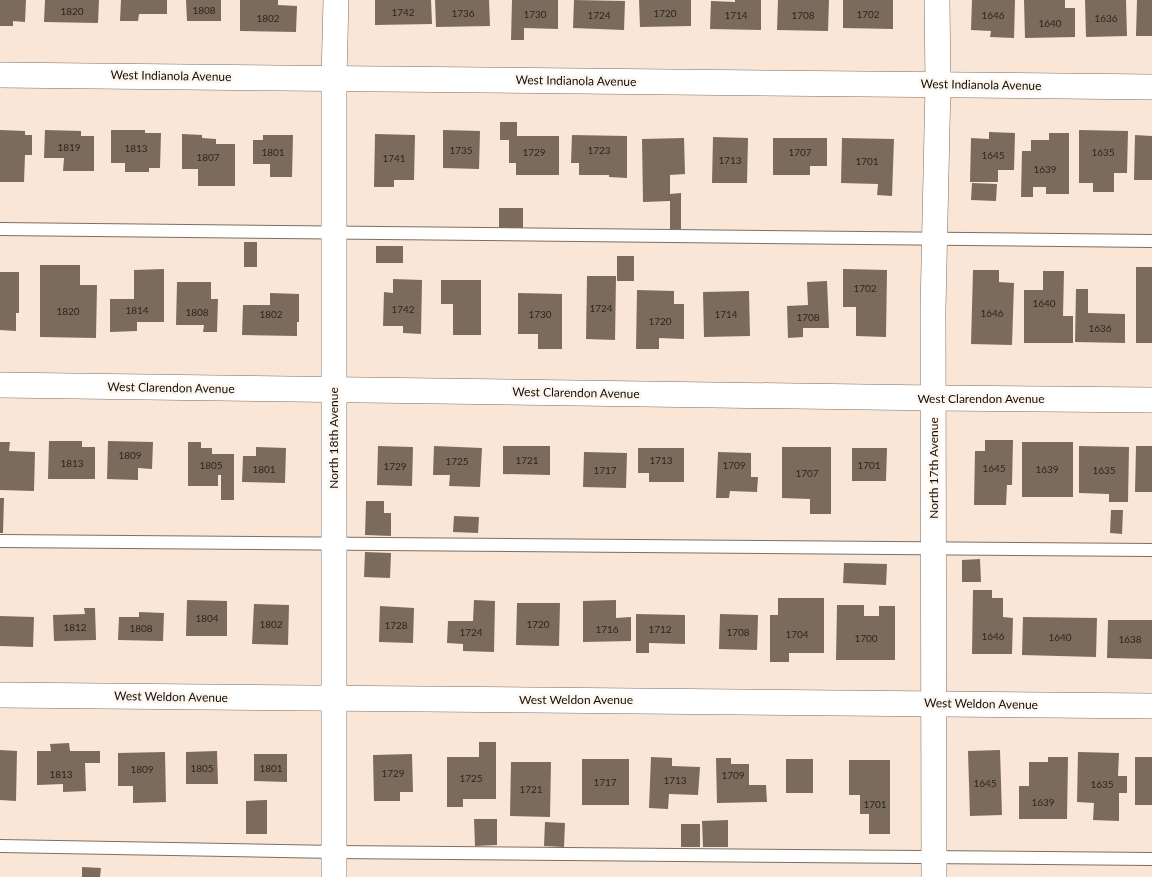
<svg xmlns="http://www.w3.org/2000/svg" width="1152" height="877" font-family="Lato,sans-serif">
	<rect width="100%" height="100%" fill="#f9e6d6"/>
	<g fill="#7b6b5d">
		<path d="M0,0H26L25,22L13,21V26H0Z"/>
		<path d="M45,0H99L98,23L44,22Z"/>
		<path d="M121,0H167V14H139L138,21H120Z"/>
		<path d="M186,0H221V21H187Z"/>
		<path d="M240,0H278V5L297,6L296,32L240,31Z"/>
		<path d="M375,0H431L432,24L375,25Z"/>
		<path d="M435,0H489L490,26L436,27Z"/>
		<path d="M512,0H558V29L524,28V40H511Z"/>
		<path d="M574,0L625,1L624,30L573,28Z"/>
		<path d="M639,0H691V26L640,27Z"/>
		<path d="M735,0H761V30L710,29L711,1L735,2Z"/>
		<path d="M778,0H829L828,31L777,30Z"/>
		<path d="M843,0H893V29L843,28Z"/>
		<path d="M972,0H1015L1014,38L990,37L991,31L971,30Z"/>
		<path d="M1024,0H1065V8H1075V37L1025,38Z"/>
		<path d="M1085,0H1126L1127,36L1086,37Z"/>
		<path d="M1137,0H1152V36H1136Z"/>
		<path d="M500,122H517V136H559V175H516V163H509V140H500Z"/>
		<path d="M0,130L25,131V135H32V155H25L24,182H0Z"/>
		<path d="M45,130L81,131V136H94V171H63L64,158H44Z"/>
		<path d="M111,130H145V133H161L160,168H149V172H125V163H111Z"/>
		<path d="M443,130L480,131L479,169L443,168Z"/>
		<path d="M1079,130L1128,131L1127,173H1114V192H1093V183H1079Z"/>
		<path d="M989,132L1015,133L1014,170H998V182H970L971,138L989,139Z"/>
		<path d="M1049,133H1069V194H1046V187H1033V197H1021L1022,151H1031V140H1049Z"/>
		<path d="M182,134L202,135V138L216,139V144H235V186H198V169H182Z"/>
		<path d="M375,134L415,135L414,180H394V187H374Z"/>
		<path d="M263,135H293L292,177H270V164H253V140H263Z"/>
		<path d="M572,135L627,136V178L609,177V175H579V163H571Z"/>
		<path d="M1135,135L1152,136V180H1134Z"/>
		<path d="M713,137L748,138L747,183H712Z"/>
		<path d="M684,138L685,174L670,175V194L681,193V229H670V201L643,202L642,139Z"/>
		<path d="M773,138H827V166H810V175H773Z"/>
		<path d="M842,138L894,139L892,196L877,195L878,184L841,183Z"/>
		<path d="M972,183L997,184L996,201L971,200Z"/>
		<rect x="499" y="208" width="24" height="20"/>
		<rect x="244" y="242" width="13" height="25"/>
		<rect x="376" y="246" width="27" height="17"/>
		<rect x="617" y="256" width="17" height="25"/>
		<path d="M40,265H80V285H97L96,338L40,337Z"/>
		<rect x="1136" y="267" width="16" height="76"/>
		<path d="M164,269V322H137V331L110,332V299H134V270Z"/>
		<path d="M843,269L887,270L886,337L856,336V307H843Z"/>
		<path d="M973,270H999V282L1014,283L1012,345L971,344Z"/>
		<path d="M1043,271H1064L1063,316H1073V343H1024V290H1043Z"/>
		<path d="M0,272H19V313H16V331L0,330Z"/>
		<path d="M587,276H616L615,340L586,339Z"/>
		<path d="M393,279L422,280L421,334L403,333V326H383L384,292L393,293Z"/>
		<path d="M441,280H481V335H453V304H441Z"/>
		<path d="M827,281L829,328H803V337L788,338L787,306L808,305L807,282Z"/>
		<path d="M177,282H211V299H218L217,332H203L204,325H176Z"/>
		<path d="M1076,289H1088V313L1125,314V343L1075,342Z"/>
		<path d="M637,290L674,291V304H684V339L659,338V349H636Z"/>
		<path d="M749,291L750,336L704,337L703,292Z"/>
		<path d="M270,293L299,294V322H297V336L242,335L243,305H270Z"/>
		<path d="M518,293L562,294V349H538V334H518Z"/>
		<path d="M985,440H1013L1012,485H1007L1006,505H974L975,451H985Z"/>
		<path d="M49,441H82V447H95V479H48Z"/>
		<path d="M108,441L153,442L152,469L138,468V480L107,479Z"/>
		<path d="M0,442H10L9,451L35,452L34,491L0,490Z"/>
		<path d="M188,442H201V448H212V454H234V500H221V475H218V486H188Z"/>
		<rect x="1022" y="442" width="51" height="55"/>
		<path d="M378,446L413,447L412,486L377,485Z"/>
		<path d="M434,446L482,448L480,487L449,486L450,475H433Z"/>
		<path d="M503,446H550V475L503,474Z"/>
		<path d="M1079,446L1129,447L1128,502H1109V494L1079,493Z"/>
		<path d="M1136,446H1152V492H1135Z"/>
		<path d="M256,447L286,448L285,483L242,482L243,456H256Z"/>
		<path d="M782,447H831V514H810V499L782,498Z"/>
		<path d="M638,448H684V482H649V473H638Z"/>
		<path d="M852,448H887L886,481H852Z"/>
		<path d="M584,452L627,453L626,488L583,487Z"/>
		<path d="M718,452L751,453V477H758L757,492L730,491L729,498H716Z"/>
		<path d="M0,498H4L3,533H0Z"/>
		<path d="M366,501H384V513H391V536L365,535Z"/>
		<path d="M1111,510H1123L1122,534L1110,533Z"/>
		<path d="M454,516L479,517L478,533L453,532Z"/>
		<path d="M365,552L391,553L390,578L364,577Z"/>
		<path d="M980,559L981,582H962V560Z"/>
		<path d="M844,563L887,564L886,585L843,583Z"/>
		<path d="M973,590H992V598H1003V617L1013,618L1012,654H972Z"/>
		<path d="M778,598H824V653H789V662H770V615H778Z"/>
		<path d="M187,600L227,601V636H186Z"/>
		<path d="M474,600L495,601L494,652L463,651V644L447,643L448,621H473Z"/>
		<path d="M616,600V618L631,617V641L583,642V601Z"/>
		<path d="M517,603H560L559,646L516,645Z"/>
		<path d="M254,604L289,605L288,645L252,644Z"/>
		<path d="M837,605H864V616H879V606H895V660H836Z"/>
		<path d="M380,606L414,608L413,643L379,642Z"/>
		<path d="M84,608H95L96,640L54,641L53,615L85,614Z"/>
		<path d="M139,612L164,613L163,641L118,640L119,617H139Z"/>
		<path d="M636,614L685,615V644L649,643V653H636Z"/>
		<path d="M720,614L758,615L757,650L719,649Z"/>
		<path d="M0,616L34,617L33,647L0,646Z"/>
		<path d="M1023,617L1097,618L1096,657L1022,655Z"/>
		<path d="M1108,620H1152V659L1107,658Z"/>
		<path d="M479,742H496V799H463V807H447V757H479Z"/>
		<path d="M69,743L70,751H100V763H85L86,791L63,792V784L37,785V751H51L50,744Z"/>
		<path d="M0,750L17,751L16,801L0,800Z"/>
		<path d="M1000,750L1002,815L970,816L968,751Z"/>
		<path d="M217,751L218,784H186V752Z"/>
		<path d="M165,752L166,802L133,803V786H118V753Z"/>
		<path d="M1078,752L1119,753L1118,776H1127V793H1119V821L1093,820L1094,803L1077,802Z"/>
		<path d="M254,754H287V782L254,781Z"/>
		<path d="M412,754L413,792H400V801H374L373,755Z"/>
		<path d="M651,757L672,758V766L700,767L698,795L669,794L668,809L649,808Z"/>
		<path d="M1048,757H1068L1067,819H1019V786H1029V762H1048Z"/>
		<rect x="1135" y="757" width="17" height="48"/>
		<path d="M716,758H731V764H749V785H766L767,802L717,803Z"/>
		<rect x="582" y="759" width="47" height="46"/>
		<rect x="786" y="759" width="27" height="34"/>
		<path d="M849,760H890V834H869V814H860V795H849Z"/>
		<path d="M511,762H551L550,817L510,816Z"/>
		<path d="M267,800V834H246V801Z"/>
		<path d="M474,819H497V845L475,846Z"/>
		<path d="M728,820V847H703L702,821Z"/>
		<path d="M545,822L565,823L564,847L544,846Z"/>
		<rect x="681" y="824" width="19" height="23"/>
		<path d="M82,867L101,868L100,877H82Z"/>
	</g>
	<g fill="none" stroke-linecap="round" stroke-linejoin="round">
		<g stroke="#7f6e60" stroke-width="14">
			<g id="lane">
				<path d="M0,229L1152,241"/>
				<path d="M0,541L1152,550"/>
				<path d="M0,846L334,852L1152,859"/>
			</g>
		</g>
		<g stroke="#7f6e60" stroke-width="26">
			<g id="street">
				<path d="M0,75L1152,87"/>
				<path d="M0,385L934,398L1152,400"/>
				<path d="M0,695L1152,706"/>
				<path d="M334,877V78L336,0"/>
				<path d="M934,877L933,309L938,84L937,0"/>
			</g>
		</g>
		<use href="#lane" stroke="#fff" stroke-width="12"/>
		<use href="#street" stroke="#fff" stroke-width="25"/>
	</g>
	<g text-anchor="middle" stroke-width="5" stroke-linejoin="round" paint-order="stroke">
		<g font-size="10" fill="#2e251e">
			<text x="204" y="14">1808</text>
			<text x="72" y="15">1820</text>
			<text x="403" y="16">1742</text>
			<text x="463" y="17">1736</text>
			<text x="665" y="17">1720</text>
			<text x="535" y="18">1730</text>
			<text x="868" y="18">1702</text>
			<text x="599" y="19">1724</text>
			<text x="736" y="19">1714</text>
			<text x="803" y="19">1708</text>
			<text x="993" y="19">1646</text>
			<text x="268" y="22">1802</text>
			<text x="1106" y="22">1636</text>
			<text x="1050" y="27">1640</text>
			<text x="69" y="151">1819</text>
			<text x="136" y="152">1813</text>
			<text x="461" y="154">1735</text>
			<text x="599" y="154">1723</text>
			<text x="273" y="156">1801</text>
			<text x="534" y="156">1729</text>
			<text x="800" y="156">1707</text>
			<text x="1103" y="156">1635</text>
			<text x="993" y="159">1645</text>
			<text x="208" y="161">1807</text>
			<text x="394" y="162">1741</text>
			<text x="730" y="164">1713</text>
			<text x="867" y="165">1701</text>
			<text x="1045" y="173">1639</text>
			<text x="865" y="292">1702</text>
			<text x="1044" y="307">1640</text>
			<text x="601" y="312">1724</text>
			<text x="403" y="313">1742</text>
			<text x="137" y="314">1814</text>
			<text x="68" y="315">1820</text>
			<text x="197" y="316">1808</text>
			<text x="992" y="317">1646</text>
			<text x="271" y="318">1802</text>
			<text x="540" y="318">1730</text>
			<text x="726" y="318">1714</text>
			<text x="808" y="321">1708</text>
			<text x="660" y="325">1720</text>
			<text x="1100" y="332">1636</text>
			<text x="130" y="459">1809</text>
			<text x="527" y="464">1721</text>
			<text x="661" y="464">1713</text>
			<text x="457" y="465">1725</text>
			<text x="72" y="467">1813</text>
			<text x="211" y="469">1805</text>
			<text x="734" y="469">1709</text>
			<text x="869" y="469">1701</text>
			<text x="395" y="470">1729</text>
			<text x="994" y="472">1645</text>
			<text x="264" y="473">1801</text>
			<text x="1047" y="473">1639</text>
			<text x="605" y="474">1717</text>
			<text x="1104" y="474">1635</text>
			<text x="807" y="477">1707</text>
			<text x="207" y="622">1804</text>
			<text x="271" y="628">1802</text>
			<text x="538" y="628">1720</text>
			<text x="396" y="629">1728</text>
			<text x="75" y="631">1812</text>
			<text x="141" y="632">1808</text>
			<text x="607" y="633">1716</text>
			<text x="660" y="633">1712</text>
			<text x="471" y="636">1724</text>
			<text x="738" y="636">1708</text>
			<text x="797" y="638">1704</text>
			<text x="993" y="640">1646</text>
			<text x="1060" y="641">1640</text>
			<text x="866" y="642">1700</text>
			<text x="1130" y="643">1638</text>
			<text x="202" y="772">1805</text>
			<text x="271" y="772">1801</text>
			<text x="142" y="773">1809</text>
			<text x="393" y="777">1729</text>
			<text x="61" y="778">1813</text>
			<text x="733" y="779">1709</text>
			<text x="471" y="782">1725</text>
			<text x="675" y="784">1713</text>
			<text x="605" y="786">1717</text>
			<text x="985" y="787">1645</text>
			<text x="1102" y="788">1635</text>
			<text x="531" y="793">1721</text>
			<text x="1043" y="806">1639</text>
			<text x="875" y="808">1701</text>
		</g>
		<g font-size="12" fill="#140e09" stroke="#fdf6ef">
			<text transform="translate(171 76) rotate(1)" y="4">West Indianola Avenue</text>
			<text transform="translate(576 81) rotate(1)" y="4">West Indianola Avenue</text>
			<text transform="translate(981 85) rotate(1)" y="4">West Indianola Avenue</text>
			<text transform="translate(171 388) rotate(1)" y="4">West Clarendon Avenue</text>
			<text transform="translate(576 393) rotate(1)" y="4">West Clarendon Avenue</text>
			<text x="981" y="403">West Clarendon Avenue</text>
			<text transform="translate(334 438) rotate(-90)" y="4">North 18th Avenue</text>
			<text transform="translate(934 468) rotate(-90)" y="4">North 17th Avenue</text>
			<text transform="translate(171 697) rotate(1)" y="4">West Weldon Avenue</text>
			<text x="576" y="704">West Weldon Avenue</text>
			<text transform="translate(981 704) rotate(1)" y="4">West Weldon Avenue</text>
		</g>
	</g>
</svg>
